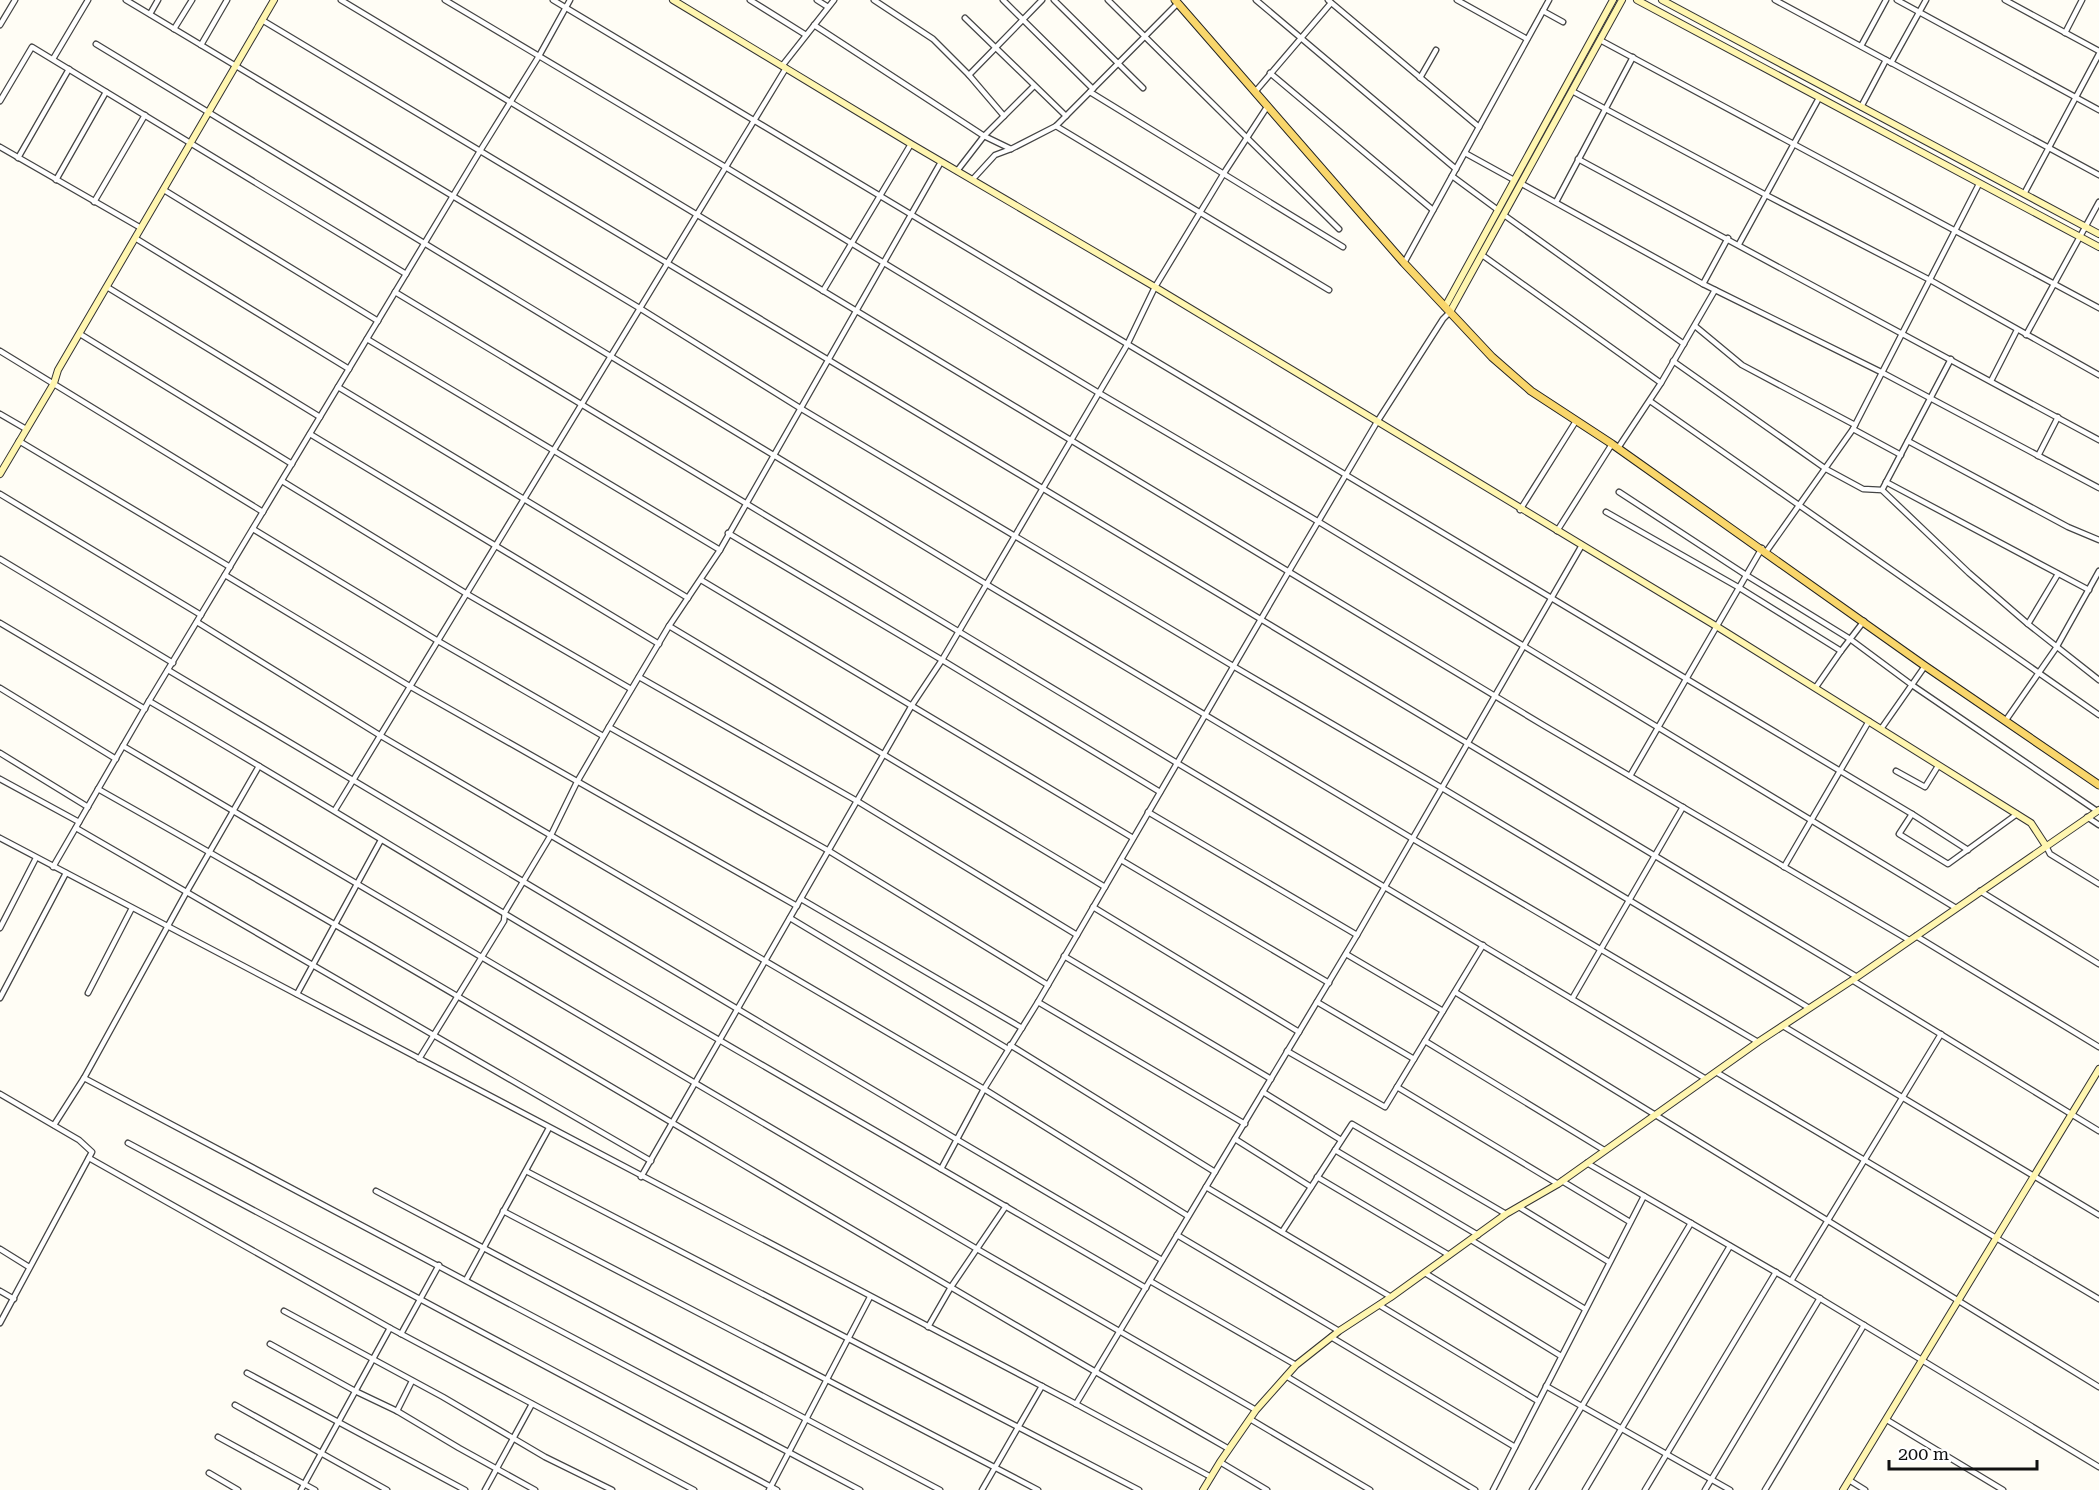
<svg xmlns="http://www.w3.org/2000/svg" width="2099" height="1490" font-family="'Roboto Serif',serif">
	<rect width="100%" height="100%" fill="#fffdf5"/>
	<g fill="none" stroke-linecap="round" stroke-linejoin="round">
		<g stroke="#444" stroke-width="7">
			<g id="street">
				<path d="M126,0L641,309L800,408L1233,666L1442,788L1809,1008"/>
				<path d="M341,0L1543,725L1909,940"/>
				<path d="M445,0L727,168L1099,393L1319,522L1956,908"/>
				<path d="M553,0L1912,814L1968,850"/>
				<path d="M750,0L806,35"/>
				<path d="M817,0L828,7"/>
				<path d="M874,0L933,39L969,75L1004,116"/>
				<path d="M1003,0L1093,89"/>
				<path d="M1054,0L1143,88"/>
				<path d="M1108,0L1339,229"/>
				<path d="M1256,0L1456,169"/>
				<path d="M1328,0L1479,127"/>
				<path d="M1457,0L1527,39"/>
				<path d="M1775,0L2099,175"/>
				<path d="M1897,0L2099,110"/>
				<path d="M2005,0L2099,51"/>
				<path d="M1543,11L1563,22"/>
				<path d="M150,14L158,0"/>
				<path d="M965,18L1066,116"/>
				<path d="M262,20L1857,977"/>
				<path d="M0,25L15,0"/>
				<path d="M814,25L984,136L1011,149"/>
				<path d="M174,29L192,0"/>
				<path d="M2065,33L2082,0"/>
				<path d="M1600,40L2099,308"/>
				<path d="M96,44L986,584L1413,839L1758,1042"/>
				<path d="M201,45L227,0"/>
				<path d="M1861,46L1886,0"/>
				<path d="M53,59L88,0"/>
				<path d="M1891,63L1926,0"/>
				<path d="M782,66L834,0"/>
				<path d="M1270,73L1433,210"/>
				<path d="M969,75L1042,0"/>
				<path d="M1420,78L1436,50"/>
				<path d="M1572,91L1766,195L1930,280L2099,375"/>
				<path d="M1090,92L1343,247"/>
				<path d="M1255,92L1331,3"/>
				<path d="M0,101L32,47L406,274"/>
				<path d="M1861,107L1886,60"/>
				<path d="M1056,126L1329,290"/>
				<path d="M0,147L141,228"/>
				<path d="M1465,153L1514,180"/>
				<path d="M18,158L69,69"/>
				<path d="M1578,159L2099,440"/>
				<path d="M957,171L984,136L1034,86"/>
				<path d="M1452,176L1498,210"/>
				<path d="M973,179L995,155L1011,149L1056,126L1178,3"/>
				<path d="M56,180L106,92"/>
				<path d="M1522,184L1703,284L1883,373L2099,488"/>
				<path d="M164,190L378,321"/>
				<path d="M2024,194L2099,54"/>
				<path d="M94,202L145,115"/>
				<path d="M1556,202L1633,57"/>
				<path d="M1504,215L1684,344"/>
				<path d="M135,238L349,369"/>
				<path d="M1739,244L1819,98"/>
				<path d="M1482,255L1661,383"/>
				<path d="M1404,263L1549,0"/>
				<path d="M1703,284L1728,238"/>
				<path d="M107,287L320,417"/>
				<path d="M823,291L911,144"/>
				<path d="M395,292L1177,763L1706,1079"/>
				<path d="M1695,326L1742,365L1855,425"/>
				<path d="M80,334L292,464"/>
				<path d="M2026,335L2099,202"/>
				<path d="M367,339L720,550"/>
				<path d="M0,351L263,512"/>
				<path d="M1673,361L1826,469L1863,489L1882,490L1969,573L2028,624L2099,680"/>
				<path d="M1991,381L2017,330"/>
				<path d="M338,387L688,598"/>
				<path d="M1650,401L2099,715"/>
				<path d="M0,414L26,429"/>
				<path d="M1853,429L1901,455"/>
				<path d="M310,434L659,644"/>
				<path d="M19,441L230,567"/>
				<path d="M1908,441L2068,527L2099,540"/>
				<path d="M1618,448L1661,383L1715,290"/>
				<path d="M2038,456L2058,417"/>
				<path d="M282,481L467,594L631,689"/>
				<path d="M1886,482L2089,590"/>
				<path d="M1882,490L1951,359"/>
				<path d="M1619,492L1746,575L1850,639L1912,685L2097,811"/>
				<path d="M0,494L201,615"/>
				<path d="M1520,510L1576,421"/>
				<path d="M1606,512L1738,587L1841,651"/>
				<path d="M253,529L438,641L603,736"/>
				<path d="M1557,531L1612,444"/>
				<path d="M728,533L942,660L1160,792"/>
				<path d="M1766,552L1853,429L1979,184"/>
				<path d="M0,559L173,663"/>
				<path d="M225,575L411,687L797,906"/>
				<path d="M701,580L1133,838"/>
				<path d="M197,622L381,736L984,1089L1188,1216"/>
				<path d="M0,623L145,709"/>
				<path d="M2028,624L2058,574"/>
				<path d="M669,626L1105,887"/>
				<path d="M168,670L956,1139L1162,1260"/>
				<path d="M639,677L857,801L1077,935"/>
				<path d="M1816,687L1841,651L1864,621"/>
				<path d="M0,688L116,759"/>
				<path d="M149,701C305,792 458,887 613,978C790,1082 968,1184 1146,1288"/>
				<path d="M2006,720L2056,648L2099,571"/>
				<path d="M609,727L829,851L1048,985"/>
				<path d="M1881,729L1925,666"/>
				<path d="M123,746L977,1249L1256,1410"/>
				<path d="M0,753L88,807"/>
				<path d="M1896,771L1925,787L1938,766"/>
				<path d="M1630,776L1762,548"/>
				<path d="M0,779L79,822"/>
				<path d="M98,789C478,1003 850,1232 1229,1449"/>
				<path d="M335,810L786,68"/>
				<path d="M1148,812L1357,935"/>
				<path d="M1912,814L1899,834L1948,864L2017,814"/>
				<path d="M2087,817L2099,825"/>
				<path d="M76,828L651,1161"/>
				<path d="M0,838L1076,1404L1211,1477"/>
				<path d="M2046,846L2050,854L2099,884"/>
				<path d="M1121,860L1329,983"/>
				<path d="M53,867L149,701L480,151L539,56L570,0"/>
				<path d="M1784,867L1869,721"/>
				<path d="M1980,891L2099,964"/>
				<path d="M801,899L1022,1028"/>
				<path d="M1093,907L1299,1032"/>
				<path d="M790,918L1008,1049"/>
				<path d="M0,928L36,858"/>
				<path d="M1916,936L2099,1047"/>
				<path d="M1346,954L1443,1011"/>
				<path d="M1064,956L1271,1079"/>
				<path d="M1852,980L2099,1131"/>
				<path d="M1455,992L2099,1387"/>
				<path d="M88,993L132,908"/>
				<path d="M297,994L381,840"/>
				<path d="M0,998L66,873"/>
				<path d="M1572,999L1683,807"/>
				<path d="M1038,1002L1245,1124"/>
				<path d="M1317,1002L1414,1059"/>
				<path d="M1783,1026L2099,1215"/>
				<path d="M1425,1041L1604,1150"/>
				<path d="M1010,1045L1215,1172"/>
				<path d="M1287,1051L1385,1107L1483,945"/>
				<path d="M419,1059L504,921L505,912L551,835L577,782L609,727L669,626L720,550L941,162"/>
				<path d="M1716,1072L2099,1299"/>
				<path d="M84,1078L186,893L259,766"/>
				<path d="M1397,1087L1558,1184"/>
				<path d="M1263,1092L1341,1140"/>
				<path d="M0,1094L79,1140L92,1152L0,1323"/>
				<path d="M54,1125L84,1078L860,1490"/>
				<path d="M1235,1139L1311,1187"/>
				<path d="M128,1143L777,1490"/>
				<path d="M1335,1150L1478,1235"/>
				<path d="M89,1158L390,1328L694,1490"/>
				<path d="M1587,1163L1791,1281L2099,1467"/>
				<path d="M941,1169L984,1089L1038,1002L1289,571L1377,422L1443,319L1450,312"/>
				<path d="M526,1171L1139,1490"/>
				<path d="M641,1177L912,705L942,660L1127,345L1155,287L1224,173L1267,107"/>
				<path d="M1317,1177L1449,1255"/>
				<path d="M1562,1181L1630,1222"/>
				<path d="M1206,1187L1391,1297"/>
				<path d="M376,1191L940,1490"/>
				<path d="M1519,1207L1609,1262"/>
				<path d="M503,1211L1038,1490"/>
				<path d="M1282,1232L1352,1124L1506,1214"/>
				<path d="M1177,1235L1339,1331"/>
				<path d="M1471,1240L1585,1309"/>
				<path d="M0,1249L29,1267"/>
				<path d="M1425,1273L1561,1356"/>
				<path d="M466,1280L549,1128"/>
				<path d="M1150,1281L1296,1365"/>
				<path d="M1791,1281L1941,1034"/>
				<path d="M0,1291L14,1299"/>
				<path d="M1379,1305L1538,1401"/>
				<path d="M284,1311L443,1397L545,1457L612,1490"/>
				<path d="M928,1327L951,1287L1006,1206"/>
				<path d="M401,1334L439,1265"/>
				<path d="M1331,1337L1515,1447"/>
				<path d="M270,1344L355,1391L397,1411L459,1448L535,1490"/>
				<path d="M247,1373L465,1490"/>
				<path d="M1286,1376L1475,1490"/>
				<path d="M1546,1386L1730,1490"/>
				<path d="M1076,1404L1357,935L1582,545"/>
				<path d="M235,1405L387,1490"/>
				<path d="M397,1411L412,1381"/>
				<path d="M1250,1419L1370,1490"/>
				<path d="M1887,1420L2003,1490"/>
				<path d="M218,1437L315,1490"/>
				<path d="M1220,1462L1267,1490"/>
				<path d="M209,1473L238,1490"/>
				<path d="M1849,1480L1865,1490"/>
				<path d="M301,1490L390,1328"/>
				<path d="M485,1490L532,1404"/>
				<path d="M769,1490L870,1297"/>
				<path d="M982,1490L1042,1386"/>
				<path d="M1493,1490L1644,1196"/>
				<path d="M1532,1490L1691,1223"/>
				<path d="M1585,1490L1730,1246"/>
				<path d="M1645,1490L1776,1272"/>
				<path d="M1705,1490L1820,1298"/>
				<path d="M1765,1490L1864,1325"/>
			</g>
		</g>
		<g stroke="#333" stroke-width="8">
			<g id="secondary">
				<path d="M673,0L911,144L1155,287L1716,626L2031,823L2046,846"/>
				<path d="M1637,0L2099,247"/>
				<path d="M1662,0L2099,234"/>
				<path d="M1445,307L1613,0"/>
				<path d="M1450,312L1622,0"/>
				<path d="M0,474L54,383L58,370L274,0"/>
				<path d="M1203,1490L1220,1462L1256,1410L1296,1365L1339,1331L1391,1297L1506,1214L1558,1184L1758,1042L1857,977L2099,810"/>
				<path d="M1843,1490L2099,1069"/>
			</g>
		</g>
		<g stroke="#222" stroke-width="9">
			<path id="primary" d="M1175,0L1404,263L1492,357L1531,391L1612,444L1925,666L2099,785"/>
		</g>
		<use href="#street" stroke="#fff" stroke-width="4.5"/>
		<use href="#secondary" stroke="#fff6b0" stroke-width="6"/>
		<use href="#primary" stroke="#f9d66b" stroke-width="7"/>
	</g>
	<path d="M1889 1460v9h148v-9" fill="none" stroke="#111111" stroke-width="3"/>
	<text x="1898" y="1460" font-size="18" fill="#111111" stroke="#ffffff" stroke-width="4.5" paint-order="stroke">200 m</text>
</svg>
